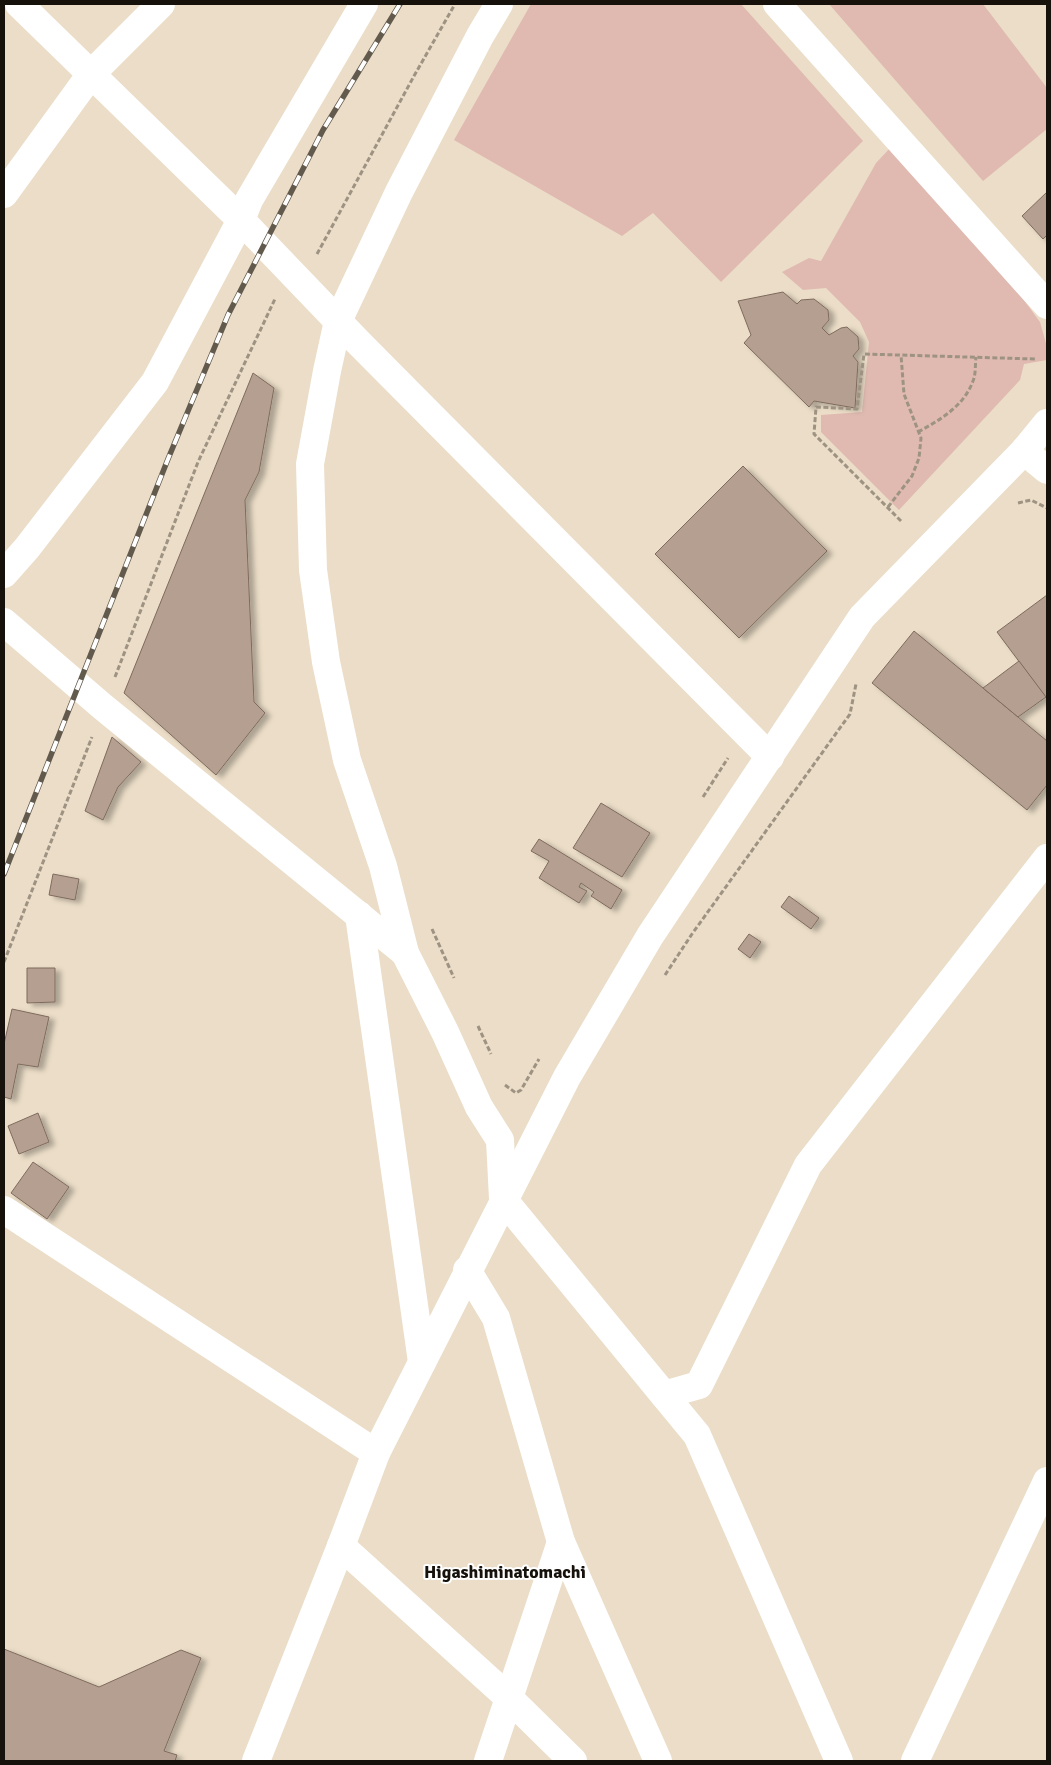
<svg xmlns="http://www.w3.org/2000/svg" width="1051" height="1765" font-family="Signika,sans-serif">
	<defs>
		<filter id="shadow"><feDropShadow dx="5.5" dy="3" stdDeviation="2.5" flood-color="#0004"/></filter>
	</defs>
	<rect width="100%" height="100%" fill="#ebddc7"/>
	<g fill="#e0bab1">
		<path d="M531,4H741L863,141L721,282L653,213L622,236L454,140Z"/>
		<path d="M829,4H983L1047,88V129L983,181Z"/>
		<path d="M891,147L1002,270L1040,322L1047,347V360L1024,364L1020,380L899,510L821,432V415L862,412L869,342L860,322L826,288L803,290L782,272L809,258L821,261L876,163Z"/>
	</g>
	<g fill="#b59f90" stroke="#7f6b5d" filter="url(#shadow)">
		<path d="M1047,192V235L1043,239L1022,216Z"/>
		<path d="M783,292L797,304L801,300L814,299L828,310L829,320L822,328L829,335L841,328L847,327L858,337L859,349L853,356L858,362L855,408L814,401L809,407L744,343L751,335L738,301Z"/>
		<path d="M253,373L274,388L259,472L245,500L254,702L265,713L216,775L124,693Z"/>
		<path d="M743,466L827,551L739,638L655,554Z"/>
		<path d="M1047,595V699L997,632Z"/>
		<path d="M914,631L1047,741V785L1027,810L872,683Z"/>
		<path d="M1019,661L1046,697L1018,717L983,688Z"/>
		<path d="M112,737L141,762L118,787L103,820L85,811Z"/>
		<path d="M601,803L650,833L622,877L573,848Z"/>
		<path d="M539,839L622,890L611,909L591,896L594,892L581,883L579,887L587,891L579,903L539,878L549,861L531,851Z"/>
		<path d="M53,874L79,879L75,900L49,895Z"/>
		<path d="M789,896L819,918L811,929L781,907Z"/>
		<path d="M749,934L761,942L750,958L738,949Z"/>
		<path d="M27,968H55V1002L27,1003Z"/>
		<path d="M12,1009L49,1017L38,1067L18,1064L11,1099L4,1097V1044Z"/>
		<path d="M38,1113L49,1142L19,1154L8,1126Z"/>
		<path d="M33,1162L69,1187L47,1219L11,1193Z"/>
		<path d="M4,1649L99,1687L181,1650L201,1658L164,1751L177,1755L175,1761H4Z"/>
	</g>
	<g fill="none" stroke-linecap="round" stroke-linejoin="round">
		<g stroke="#9e9382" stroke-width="3" stroke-dasharray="5 2.5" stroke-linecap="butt">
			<path d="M317,254L414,76L455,4"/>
			<path d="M918,432C940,420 964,406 973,381C976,374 975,365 976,357"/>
			<path d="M1018,503L1031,500L1047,508"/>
			<path d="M888,507L912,476L919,458L921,438L904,394L901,355"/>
			<path d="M901,521L814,434L816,407L857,409L864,354L1035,359"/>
			<path d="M115,677L198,462L275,299"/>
			<path d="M703,797L728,758"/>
			<path d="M432,929L454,978"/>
			<path d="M4,962L92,737"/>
			<path d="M665,975L692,934L850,714L856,684"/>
			<path d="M478,1026L491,1054"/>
			<path d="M505,1085L516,1093L521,1090L539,1059"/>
		</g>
		<g stroke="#fff" stroke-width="28">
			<path d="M19,4L241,220L358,342L770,757"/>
			<path d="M499,4L480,36L399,192L338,321L327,371L310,464L313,570L326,662L347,760L383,866L405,953L445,1032L479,1107L500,1140L503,1199L664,1395L699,1385L808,1165L1047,858"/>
			<path d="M777,4L1047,305"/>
			<path d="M4,194L91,74L161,4"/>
			<path d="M1024,451L1047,470"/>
			<path d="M4,574L27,548L155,382L241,220L249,200L364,4"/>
			<path d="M4,622L103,707L405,953"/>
			<path d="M359,915L422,1362"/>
			<path d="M4,1210L376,1453"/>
			<path d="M467,1270L496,1318L561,1542L658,1761"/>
			<path d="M664,1395L697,1435L839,1761"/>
			<path d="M341,1546L509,1698L573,1761"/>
			<path d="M256,1761L341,1546L376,1453L567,1077L650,936L862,617L1024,451L1047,423"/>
			<path d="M488,1761L561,1542"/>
			<path d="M915,1761L1047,1481"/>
		</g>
		<g stroke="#635a4e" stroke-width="5.5">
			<path id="rail" d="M4,874L168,459L228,315L323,130L400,4"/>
		</g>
		<use href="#rail" stroke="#fff" stroke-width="4" stroke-dasharray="11" stroke-linecap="butt"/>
	</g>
	<g text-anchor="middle" stroke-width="4" stroke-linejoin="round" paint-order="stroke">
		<g font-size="18" font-weight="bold" fill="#16110a" stroke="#fff">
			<text x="505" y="1578">Higashiminatomachi</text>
		</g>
	</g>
	<rect width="1051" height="1765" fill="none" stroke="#16110a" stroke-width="10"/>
</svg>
